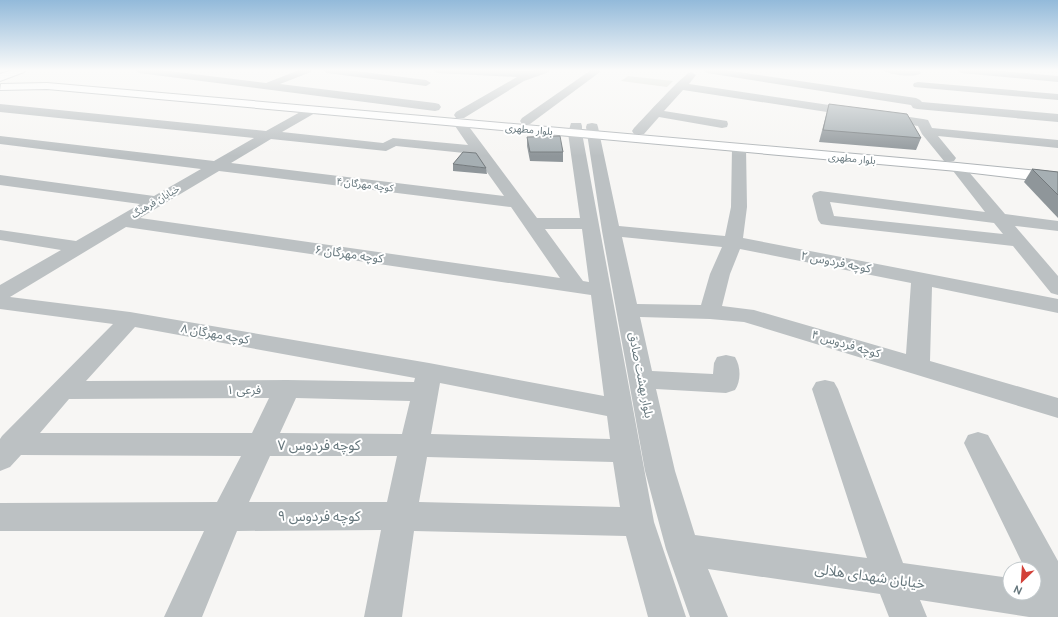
<svg xmlns="http://www.w3.org/2000/svg" width="1058" height="617" font-family="Ubuntu,'Noto Sans Arabic',sans-serif">
	<rect width="100%" height="100%" fill="#f7f6f4"/>
	<path fill="#d8dbd4" d="M628,76L673,81L667,87L621,81Z"/>
	<g fill="none" stroke-linecap="round" stroke-linejoin="round">
		<g stroke="#b0b5b8" stroke-width="2">
			<g id="major">
				<path d="M12,70H25L24,72L0,81V74Z"/>
				<path d="M47,83L957,163L1058,173V183L957,171L47,89L0,90L1,84Z"/>
			</g>
		</g>
		<g fill="#bcc1c3" fill-rule="evenodd">
			<path d="M134,70H161L266,83L299,70H312L311,72L280,84L435,103L439,104L441,107L439,110L435,111L139,73Z"/>
			<path d="M322,70H348L426,80L431,83L426,86L327,73Z"/>
			<path d="M432,70H501L531,71L536,70H550L549,72L524,81L464,118H456L454,115L456,112L517,77L437,73Z"/>
			<path d="M591,70H598L600,72L530,124H522L520,121L522,118Z"/>
			<path d="M702,70H725L916,98L920,100L922,102L1058,114V122L917,109L913,108L911,105L707,73Z"/>
			<path d="M883,70L920,71L921,73C916,78 888,75 883,70Z"/>
			<path d="M956,70H991L1058,76V82L961,73Z"/>
			<path d="M691,72L696,75L689,84L923,119L928,120L932,128L1058,140V148L938,136L956,158L954,161L949,162L944,161L922,134L918,126L683,90L664,111L727,121L728,124L727,127L722,128L659,117L644,134H634L632,131L634,128C643,119 683,74 691,72Z"/>
			<path d="M918,82L1058,94V100L914,87L913,85L914,83Z"/>
			<path d="M0,104L266,131L311,106L315,107L317,110L315,113L282,132L383,143L393,138L468,145L453,123L454,120H464L537,218H580L568,133L571,123H581L582,126V133L654,522L686,617H648L626,536L414,531L402,617H364L381,530L237,531L202,617H164L204,531H0V503L217,502L241,456L21,455L10,467L0,471V439L2,436L113,324L0,309V285L61,250L0,240V230L76,241L140,204L0,185V175L154,196L201,169L0,144V136L214,161L254,138L0,112ZM271,139L386,151L396,146L474,154L504,196L231,163ZM219,171L511,207L560,278L140,218ZM126,227L591,295L604,396L429,363L130,312L10,297ZM545,229H582L589,282L583,281ZM135,327L415,378L414,382L287,380L86,381ZM440,383L607,416L610,439L431,434ZM269,398L252,433H40L69,399ZM296,398L410,401L402,434L280,433ZM270,456H397L387,502H249ZM427,457L613,462L620,507L419,502Z"/>
			<path d="M592,123L597,124L598,127L619,226L725,236L731,207L732,148L734,145L739,144L744,145L746,148L747,207L743,238L1058,299V313L932,287L930,361L1058,398V418L744,322L710,319L640,317L652,371L713,374L714,363L717,357L726,355L735,357C741,367 741,381 735,390L726,393L656,389L675,471L695,535L867,558L812,389L816,382L825,380L834,382L838,389L903,563L1010,578V593H1034V569H1025L964,443L968,435L978,432L988,435L1058,561V617H1029L920,600L927,617H889L880,594L708,569L728,617H690L666,549L645,471L602,231L586,127L587,124ZM622,237L722,247L710,274L701,305L637,304ZM740,249L911,283L906,354L754,310L722,306L730,274Z"/>
			<path d="M957,163L962,164L1005,214L1058,221V231L1015,226L1058,276V295L1051,293L1013,246L827,225L821,224L818,220L812,196L814,193L820,191L985,212L950,167L952,164ZM830,202L994,223L1003,234L834,216Z"/>
		</g>
		<use href="#major" fill="#fff" fill-rule="evenodd"/>
	</g>
	<g fill="#8f969a">
		<path d="M829,104L921,138L916,150L819,142Z"/>
		<path d="M527,137L563,152V162L530,161L527,146Z"/>
		<path d="M453,164L486,168L487,174L453,171Z"/>
		<path d="M1032,169L1058,172V218L1024,182Z"/>
	</g>
	<g fill="#a6afb3" stroke="#747a7d">
		<path d="M829,104L907,114L921,138L823,130Z"/>
		<path d="M560,136L563,152H530L527,137Z"/>
		<path d="M463,152L476,153L486,168L453,164Z"/>
		<path d="M1032,169L1058,172V195Z"/>
	</g>
	<linearGradient id="sky" x2="0" y2="1"><stop stop-color="#93bada"/><stop offset="0.45" stop-color="#fbfbfa"/><stop offset="1" stop-color="#fbfbfa" stop-opacity="0"/></linearGradient>
	<rect width="1058" height="156" fill="url(#sky)"/>
	<g text-anchor="middle" stroke-width="4" stroke-linejoin="round" paint-order="stroke">
		<g font-size="10" fill="#65767c" stroke="#fff">
			<text transform="translate(529 129) rotate(5)" y="4">بلوار مطهری</text>
			<text transform="translate(852 158) rotate(5)" y="4">بلوار مطهری</text>
			<text transform="translate(365 184) rotate(7)" y="4">کوچه مهرگان ۴</text>
			<text transform="translate(155 201) rotate(-31)" y="4">خیابان فرهنگ</text>
		</g>
		<g font-size="12" fill="#65767c" stroke="#fff">
			<text transform="translate(349 254) rotate(8)" y="4">کوچه مهرگان ۶</text>
			<text transform="translate(836 262) rotate(11)" y="4">کوچه فردوس ۲</text>
			<text transform="translate(215 334) rotate(10)" y="4">کوچه مهرگان ۸</text>
			<text transform="translate(846 344) rotate(16)" y="4">کوچه فردوس ۴</text>
			<text transform="translate(641 375) rotate(79)" y="4">بلوار بهشت صادق</text>
			<text x="244" y="394">فرعی ۱</text>
		</g>
		<g font-size="14" fill="#65767c" stroke="#fff">
			<text x="319" y="450">کوچه فردوس ۷</text>
			<text x="319" y="521">کوچه فردوس ۹</text>
			<text transform="translate(870 576) rotate(8)" y="5">خیابان شهدای هلالی</text>
		</g>
	</g>
	<g transform="translate(1022 581) rotate(205)"><circle r="19" fill="#ffffff" stroke="#c1c8cb"/>
	<path d="M0-3L7 15L0 10L-7 15Z" fill="#d24139"/>
	<text y="-6" font-size="11" font-weight="bold" text-anchor="middle" fill="#65767c">N</text>
	</g>
</svg>
